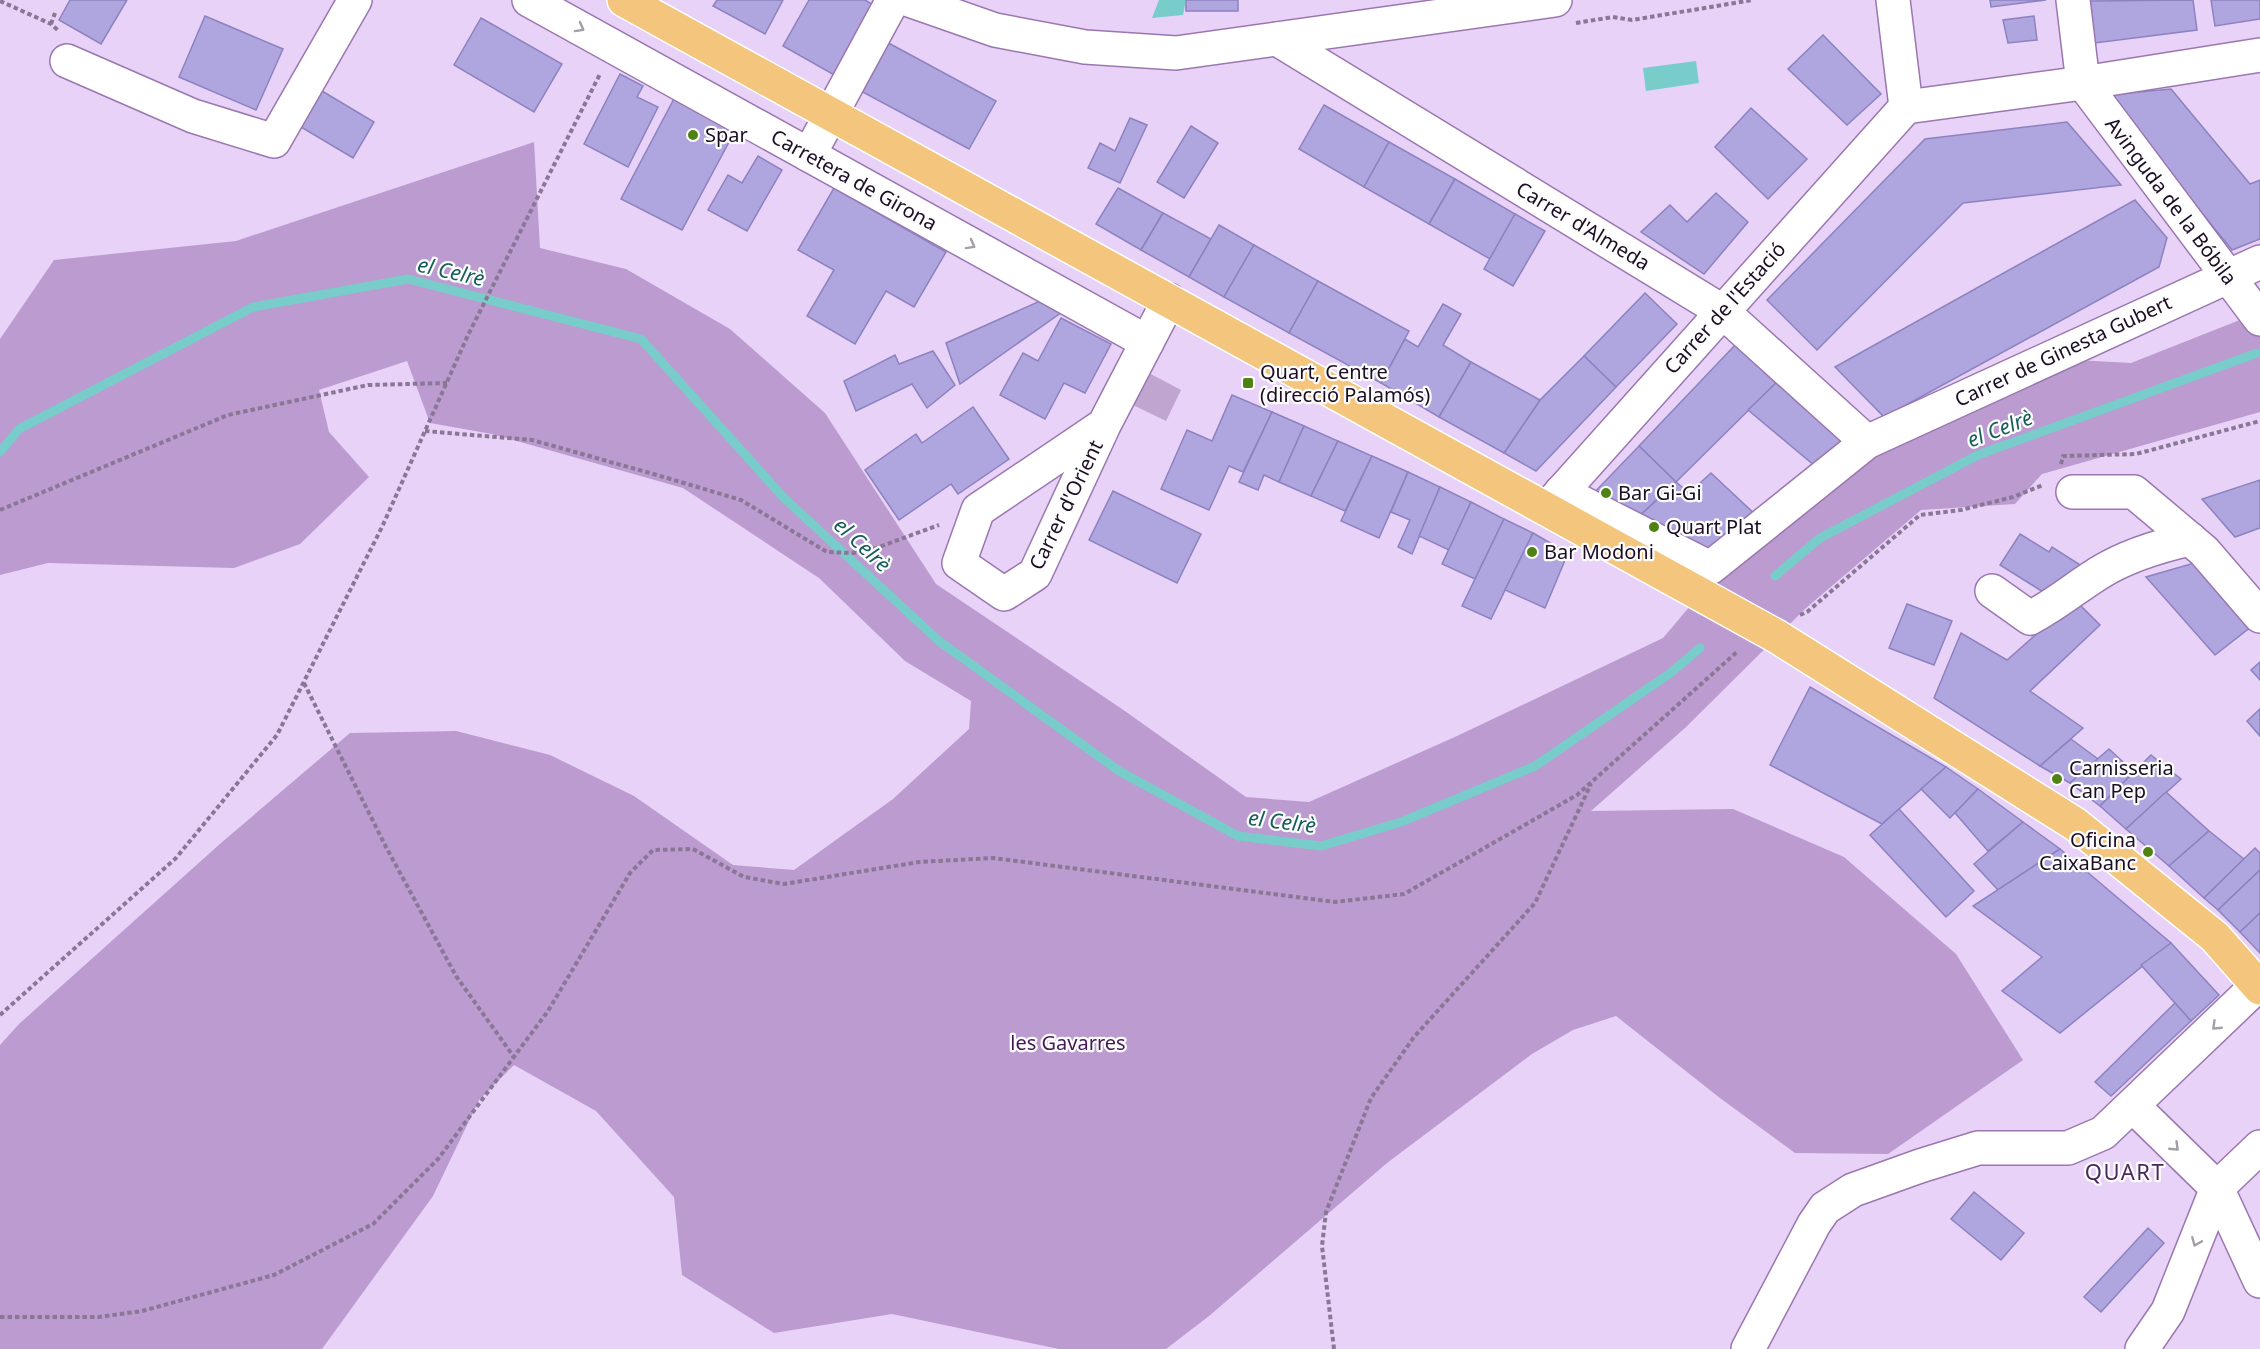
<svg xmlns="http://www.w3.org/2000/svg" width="2260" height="1349" font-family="'Noto Sans',sans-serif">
	<rect width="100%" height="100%" fill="#e8d2f7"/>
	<path fill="#c0a5d1" d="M1149,373L1181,390L1166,421L1133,405Z"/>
	<path fill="#bb9bd0" d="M534,142L540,248L626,269L730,329L825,413L936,584L1122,709L1246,797L1309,802L1457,736L1663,638L1724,566L1863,460L2058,359L2131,363L2260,312V412L2042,474L2015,504L1921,510L1806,608L1685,728L1591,811L1733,809L1844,857L1956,954L2023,1060L1888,1154L1795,1153L1720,1098L1616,1016L1573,1030L1532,1054L1387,1163L1209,1316L1166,1349H1059L892,1314L774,1333L682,1275L674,1197L596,1111L514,1065L479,1100L433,1196L322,1349H0V1045L19,1024L221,843L350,733L456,731L550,755L634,796L733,865L794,870L893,799L969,729L971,701L905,661L819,578L683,488L492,434L430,423L407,361L319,390L329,432L369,477L300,544L234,568L48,563L0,575V339L54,260L236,241Z"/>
	<g fill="#78cdca">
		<path d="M1159,0H1186L1183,15L1152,18Z"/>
		<path d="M1696,61L1699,83L1646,91L1643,68Z"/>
	</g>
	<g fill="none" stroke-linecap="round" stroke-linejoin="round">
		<g stroke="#78cdca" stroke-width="9">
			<path d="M0,452L19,429L253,307L408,279L641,339L784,498L939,641L1119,771L1238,836L1321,846L1401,822L1535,766L1669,674L1700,648"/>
			<path d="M1775,576L1820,538L1978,455L2257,353"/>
		</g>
	</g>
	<g fill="#afa5df" stroke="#8d82c0" stroke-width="1.5">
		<path d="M70,0H127L101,44L59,20Z"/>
		<path d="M717,0H783L765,34L713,6Z"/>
		<path d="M809,0H865L875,6L836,76L783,46Z"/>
		<rect x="1186" y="0" width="52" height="11"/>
		<path d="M1990,0H2046L1991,7Z"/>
		<path d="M2193,0L2197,30L2095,43L2088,1Z"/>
		<path d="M2211,0H2260V19L2215,26Z"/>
		<path d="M205,16L283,49L256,110L179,77Z"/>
		<path d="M2034,16L2037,40L2008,43L2003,20Z"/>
		<path d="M481,18L562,64L534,112L454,65Z"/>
		<path d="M1823,35L1881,94L1847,125L1788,69Z"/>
		<path d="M883,40L996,101L969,149L857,89Z"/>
		<path d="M620,74L643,86L637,97L658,107L628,167L584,144Z"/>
		<path d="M2171,89L2250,184L2260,180V239L2232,250L2106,95Z"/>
		<path d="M322,91L374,122L353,158L301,127Z"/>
		<path d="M676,95L737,127L682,230L621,199Z"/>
		<path d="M1324,105L1389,142L1364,187L1299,149Z"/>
		<path d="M1751,108L1807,159L1768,199L1715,147Z"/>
		<path d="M1130,118L1147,125L1120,183L1088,168L1100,143L1115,151Z"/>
		<path d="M2067,122L2121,185L1963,203L1817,350L1767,300L1925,139Z"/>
		<path d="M1191,126L1218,143L1184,198L1157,182Z"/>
		<path d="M1389,142L1455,179L1429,224L1364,187Z"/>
		<path d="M758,156L782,170L747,231L708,210L728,175L742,183Z"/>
		<path d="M1455,179L1515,214L1490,259L1429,224Z"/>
		<path d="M834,188L946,252L914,307L886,291L855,344L807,316L834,270L798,250Z"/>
		<path d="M1118,188L1163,213L1141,250L1096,224Z"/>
		<path d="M1716,193L1748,222L1704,274L1641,232L1670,205L1687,222Z"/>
		<path d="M2135,200L2167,238L2159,267L1884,417L1835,367Z"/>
		<path d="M1163,213L1211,239L1189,277L1141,250Z"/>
		<path d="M1515,214L1545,231L1513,286L1484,269Z"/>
		<path d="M1219,225L1254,245L1224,297L1189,277Z"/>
		<path d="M1254,245L1318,281L1289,333L1224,297Z"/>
		<path d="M1318,281L1409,331L1381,383L1289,333Z"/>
		<path d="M1645,293L1677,324L1616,387L1584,356Z"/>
		<path d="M1040,301L1065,310L960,384L946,343Z"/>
		<path d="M1443,304L1461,314L1443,345L1471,362L1439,417L1381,383L1405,339L1418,347Z"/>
		<path d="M1061,318L1111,344L1085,393L1064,383L1045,419L1000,395L1023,353L1038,361Z"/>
		<path d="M1737,343L1778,381L1676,482L1639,446Z"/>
		<path d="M933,351L955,385L927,408L912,384L856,411L844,381L895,355L899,364Z"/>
		<path d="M1584,356L1616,387L1536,471L1504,453L1540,400Z"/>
		<path d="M1471,362L1540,400L1504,453L1439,417Z"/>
		<path d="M1778,381L1845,443L1815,466L1748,410Z"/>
		<path d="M1232,395L1272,412L1243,472L1229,466L1209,510L1161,489L1187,430L1212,441Z"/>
		<path d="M973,407L1009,459L958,494L951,484L899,520L865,470L916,434L922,443Z"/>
		<path d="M1272,412L1304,426L1279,482L1264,475L1258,490L1239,482Z"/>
		<path d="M1304,426L1338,441L1311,496L1279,482Z"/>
		<path d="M1338,441L1372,456L1345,511L1311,496Z"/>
		<path d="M1639,446L1676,482L1632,523L1588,499Z"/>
		<path d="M1372,456L1408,472L1379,538L1341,521Z"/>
		<path d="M1408,472L1440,487L1412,554L1398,547L1410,520L1391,512Z"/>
		<path d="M1711,473L1759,518L1705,562L1632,523L1676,482L1689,493Z"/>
		<path d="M2260,480V528L2235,537L2202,499Z"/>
		<path d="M1440,487L1471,502L1449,550L1419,536Z"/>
		<path d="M1113,491L1201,534L1177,583L1089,540Z"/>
		<path d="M1471,502L1504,519L1475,579L1442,564Z"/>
		<path d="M1504,519L1533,533L1491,619L1462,606Z"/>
		<path d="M1533,533L1568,553L1545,608L1505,590Z"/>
		<path d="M2020,534L2049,552L2052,547L2082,566L2048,595L2000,565Z"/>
		<path d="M2201,561L2252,626L2215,655L2146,577Z"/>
		<path d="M2075,600L2100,625L2030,691L2083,728L2040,766L1934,698L1961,633L2007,660Z"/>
		<path d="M1907,604L1952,621L1934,665L1889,648Z"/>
		<path d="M2260,662V680L2251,670Z"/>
		<path d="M1810,687L1946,767L1882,824L1770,765Z"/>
		<path d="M2260,709V736L2247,721Z"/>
		<path d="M2071,739L2098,759L2070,783L2040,766Z"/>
		<path d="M2109,749L2134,772L2100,806L2070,783Z"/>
		<path d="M2151,755L2181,779L2126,829L2100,806Z"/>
		<path d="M1946,767L1978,789L1950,818L1921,789Z"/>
		<path d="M1978,789L2023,822L1988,851L1955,813Z"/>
		<path d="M2166,792L2209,831L2169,866L2126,829Z"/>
		<path d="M1899,809L1974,891L1946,917L1870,835Z"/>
		<path d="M2023,822L2060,849L1998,890L1974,864Z"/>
		<path d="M2209,831L2244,859L2204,898L2169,866Z"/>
		<path d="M2255,848L2260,853V870L2218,910L2204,898Z"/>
		<path d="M2060,849L2171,943L2060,1033L2002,991L2042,957L1973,906Z"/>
		<path d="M2260,870V913L2240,932L2218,910Z"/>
		<path d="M2260,913V953L2240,932Z"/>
		<path d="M2171,943L2219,995L2191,1021L2141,965Z"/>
		<path d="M2175,1003L2191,1021L2111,1096L2095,1082Z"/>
		<path d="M1974,1192L2024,1233L2001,1260L1951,1219Z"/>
		<path d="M2148,1228L2164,1243L2101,1312L2084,1297Z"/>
	</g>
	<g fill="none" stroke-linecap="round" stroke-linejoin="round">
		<g stroke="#9b77b1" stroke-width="36">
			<g id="minor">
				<path d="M529,0L1147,342"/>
				<path d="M909,0L995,30L1085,47L1176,53L1555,0"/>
				<path d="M1893,0L1906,107"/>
				<path d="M1277,39L1722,311L1867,442"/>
				<path d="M2260,55L2083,83L2260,319"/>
				<path d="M67,61L193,116L274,141L355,0"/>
				<path d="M1906,107L2083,83L2073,0"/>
				<path d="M809,155L893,0"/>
				<path d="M1104,425L978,510L959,563L1004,594L1035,574L1104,425L1169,300"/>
				<path d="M1561,492L1710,568L1867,442L2260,262"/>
				<path d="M2073,492H2134L2204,551L2260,616"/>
				<path d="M1548,507L1906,107"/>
				<path d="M1992,591L2030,618C2055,605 2075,588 2099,573C2126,556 2159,546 2190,539"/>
				<path d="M2133,1106L2217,1188L2260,1281"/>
				<path d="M1748,1349L1814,1224L1825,1208L1853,1190L1920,1166L1978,1148H2068L2103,1133L2260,983"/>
				<path d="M2142,1349L2168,1311L2217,1188L2260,1147"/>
			</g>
		</g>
		<g stroke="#fff" stroke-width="36">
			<path id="major" d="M624,0L1776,636L2075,824L2215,937L2260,988"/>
		</g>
		<g stroke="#8a7795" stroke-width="4" stroke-dasharray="4.5 3" stroke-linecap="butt">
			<path d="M0,1L51,24L59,31"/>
			<path d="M1576,23L1613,17L1632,20L1753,0"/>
			<path d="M51,24L55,13"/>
			<path d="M425,431L532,440L657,475L741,500L827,552L852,553L868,551L939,525"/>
			<path d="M2061,464L2063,456L2136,454L2260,421"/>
			<path d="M0,510L228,415L368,385L447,383"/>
			<path d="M1800,615L1807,612L1920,515L1961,510L2013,497L2043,485"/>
			<path d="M304,683L386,847L456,976L514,1057"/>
			<path d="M0,1015L176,858L277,735L382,527L468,335L600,74"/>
			<path d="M0,1317H99L142,1311L274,1275L373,1224L438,1159L548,1011L630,873L653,850L693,849L744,877L784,884L919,862L993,858L1335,902L1404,894L1577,795L1738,651"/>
			<path d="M1334,1349L1322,1246L1326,1212L1371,1098L1414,1037L1535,903L1591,784"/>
		</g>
		<use href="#minor" stroke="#fff" stroke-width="33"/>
		<use href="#major" stroke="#f4c57d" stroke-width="33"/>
	</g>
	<defs><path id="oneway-chevron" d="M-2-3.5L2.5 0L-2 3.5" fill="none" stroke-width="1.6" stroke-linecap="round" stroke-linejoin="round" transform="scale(1.5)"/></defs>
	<g stroke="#a49ea7">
		<use href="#oneway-chevron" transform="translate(580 28) rotate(29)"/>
		<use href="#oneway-chevron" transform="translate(971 245) rotate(29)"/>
		<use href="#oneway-chevron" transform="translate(2216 1026) rotate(136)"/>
		<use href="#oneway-chevron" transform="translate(2175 1147) rotate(44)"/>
		<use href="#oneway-chevron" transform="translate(2196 1242) rotate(112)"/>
	</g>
	<g fill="#4f8113" stroke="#fdfdfd" stroke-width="2">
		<circle cx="693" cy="135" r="6"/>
		<rect x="1242" y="377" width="12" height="12" rx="3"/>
		<circle cx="1606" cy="493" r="6"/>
		<circle cx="1654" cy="527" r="6"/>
		<circle cx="1532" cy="552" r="6"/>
		<circle cx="2057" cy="779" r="6"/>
		<circle cx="2148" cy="852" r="6"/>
	</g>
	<g text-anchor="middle" stroke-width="4.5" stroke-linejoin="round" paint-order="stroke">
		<g font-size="20" fill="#1b0d23" stroke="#fdfdfd" text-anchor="start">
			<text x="705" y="142">Spar</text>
			<text x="1260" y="379">Quart, Centre<tspan x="1260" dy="23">(direcció Palamós)</tspan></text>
			<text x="1618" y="500">Bar Gi-Gi</text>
			<text x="1666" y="534">Quart Plat</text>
			<text x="1544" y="559">Bar Modoni</text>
			<text x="2069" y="775">Carnisseria<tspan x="2069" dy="23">Can Pep</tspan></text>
			<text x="2136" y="847" text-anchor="end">Oficina<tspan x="2136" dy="23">CaixaBanc</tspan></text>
		</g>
		<g font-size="20" fill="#1b0d23" stroke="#fdfdfd">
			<text transform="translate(854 180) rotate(29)" y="7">Carretera de Girona</text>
			<text transform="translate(2171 201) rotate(53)" y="7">Avinguda de la Bóbila</text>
			<text transform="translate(1583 226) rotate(31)" y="7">Carrer d'Almeda</text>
			<text transform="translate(1725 308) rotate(-48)" y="7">Carrer de l'Estació</text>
			<text transform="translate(2063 351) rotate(-25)" y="7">Carrer de Ginesta Gubert</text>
			<text transform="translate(1066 505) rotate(-64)" y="7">Carrer d'Orient</text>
		</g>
		<g font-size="20" fill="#421857" stroke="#fdfdfd">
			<text x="1068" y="1050">les Gavarres</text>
		</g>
		<g font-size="21" font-style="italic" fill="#155d5b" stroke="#fdfdfd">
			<text transform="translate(451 272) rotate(13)" y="7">el Celrè</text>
			<text transform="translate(2000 429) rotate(-21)" y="7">el Celrè</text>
			<text transform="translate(862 545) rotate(43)" y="7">el Celrè</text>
			<text transform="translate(1282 822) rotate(7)" y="7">el Celrè</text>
		</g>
		<g font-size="22" letter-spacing="1.5" fill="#4a295c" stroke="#fdfdfd">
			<text x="2125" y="1180">QUART</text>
		</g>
	</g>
</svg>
